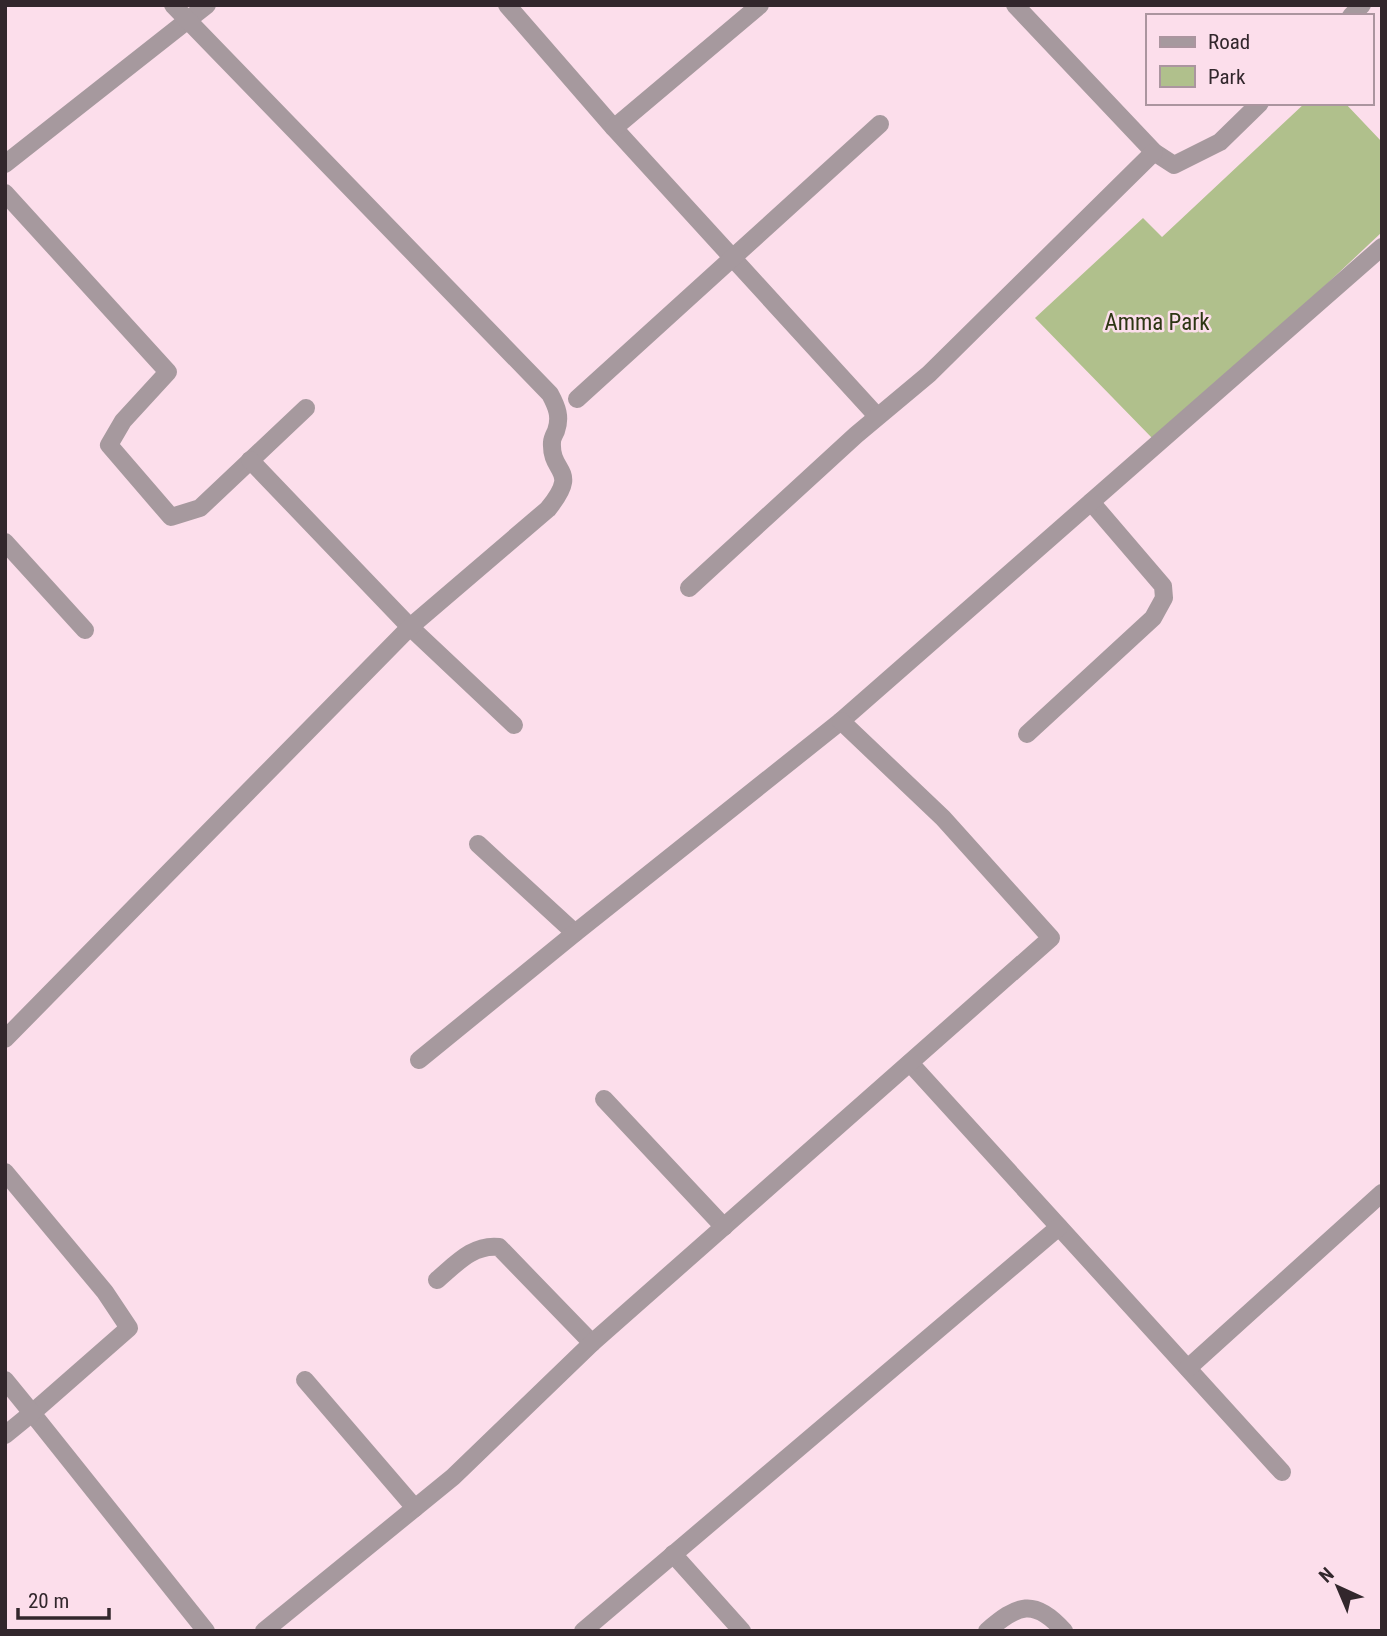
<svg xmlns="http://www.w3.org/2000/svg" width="1387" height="1636" font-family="'Roboto Condensed',sans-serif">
	<rect width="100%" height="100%" fill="#fcdeeb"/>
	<path fill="#b0c08c" d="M1305,103H1345L1382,142V232L1262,345L1153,439L1035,318L1143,218L1162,237Z"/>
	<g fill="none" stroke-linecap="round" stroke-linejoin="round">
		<g stroke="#a6999e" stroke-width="18">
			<path d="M507,5L614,128L877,416"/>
			<path d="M1015,5L1154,152L1174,165L1220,142L1260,103"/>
			<path d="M1351,16L1362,5"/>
			<path d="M614,128L760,5"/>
			<path d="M5,164L207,5"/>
			<path d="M5,193L168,372L123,421L109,445L171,517L200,508L306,408"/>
			<path d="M577,399L880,124"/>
			<path d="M250,460L410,627L514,725"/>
			<path d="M5,542L85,630"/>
			<path d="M689,588L856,435L929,374L1154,152"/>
			<path d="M1027,734L1153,618L1164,598L1163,586L1091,502"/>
			<path d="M478,844L575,933"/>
			<path d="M5,1039L410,627L548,509C581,468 550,475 552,442C552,439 555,433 556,431C561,417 557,407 550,394L173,5"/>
			<path d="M419,1060L575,933L841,721L1382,247"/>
			<path d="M910,1063L1282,1472"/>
			<path d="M604,1099L724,1227"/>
			<path d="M5,1172L105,1292L129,1328L32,1413L206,1631"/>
			<path d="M437,1280C456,1264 473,1244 499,1247L592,1343"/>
			<path d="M1188,1368L1382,1193"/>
			<path d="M5,1380L32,1413L5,1435"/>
			<path d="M305,1380L415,1508"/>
			<path d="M673,1554L742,1631"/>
			<path d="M264,1631L453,1477L592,1343L1051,938L943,818L841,721"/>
			<path d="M583,1631L1059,1227"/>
			<path d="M987,1631C1017,1605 1034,1597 1064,1631"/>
		</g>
	</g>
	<g text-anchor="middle" stroke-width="5" stroke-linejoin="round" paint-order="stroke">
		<g font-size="23" fill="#2d3613" stroke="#fcdeeb">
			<text x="1157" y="330">Amma Park</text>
		</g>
	</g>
	<rect width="1387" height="1636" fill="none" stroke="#32272c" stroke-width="14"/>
	<rect x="1146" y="14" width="228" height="91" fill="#fcdeeb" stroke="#ab959f" stroke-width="2"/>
	<rect x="1160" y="37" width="35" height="10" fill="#a6999e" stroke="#ab959f" stroke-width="2"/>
	<text x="1208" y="49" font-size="21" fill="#32272c">Road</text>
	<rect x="1160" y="66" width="35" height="21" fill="#b0c08c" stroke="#ab959f" stroke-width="2"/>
	<text x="1208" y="84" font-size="21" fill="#32272c">Park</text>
	<g transform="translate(1338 1587) rotate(316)" stroke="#fcdeeb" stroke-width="5" paint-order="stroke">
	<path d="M0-5L12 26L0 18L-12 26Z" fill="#32272c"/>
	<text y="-10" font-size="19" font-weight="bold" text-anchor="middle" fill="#32272c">N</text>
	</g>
	<path d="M18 1608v10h91v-10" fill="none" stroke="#32272c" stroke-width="3.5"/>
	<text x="28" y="1608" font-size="21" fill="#32272c" stroke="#fcdeeb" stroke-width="5" paint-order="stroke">20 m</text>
</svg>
